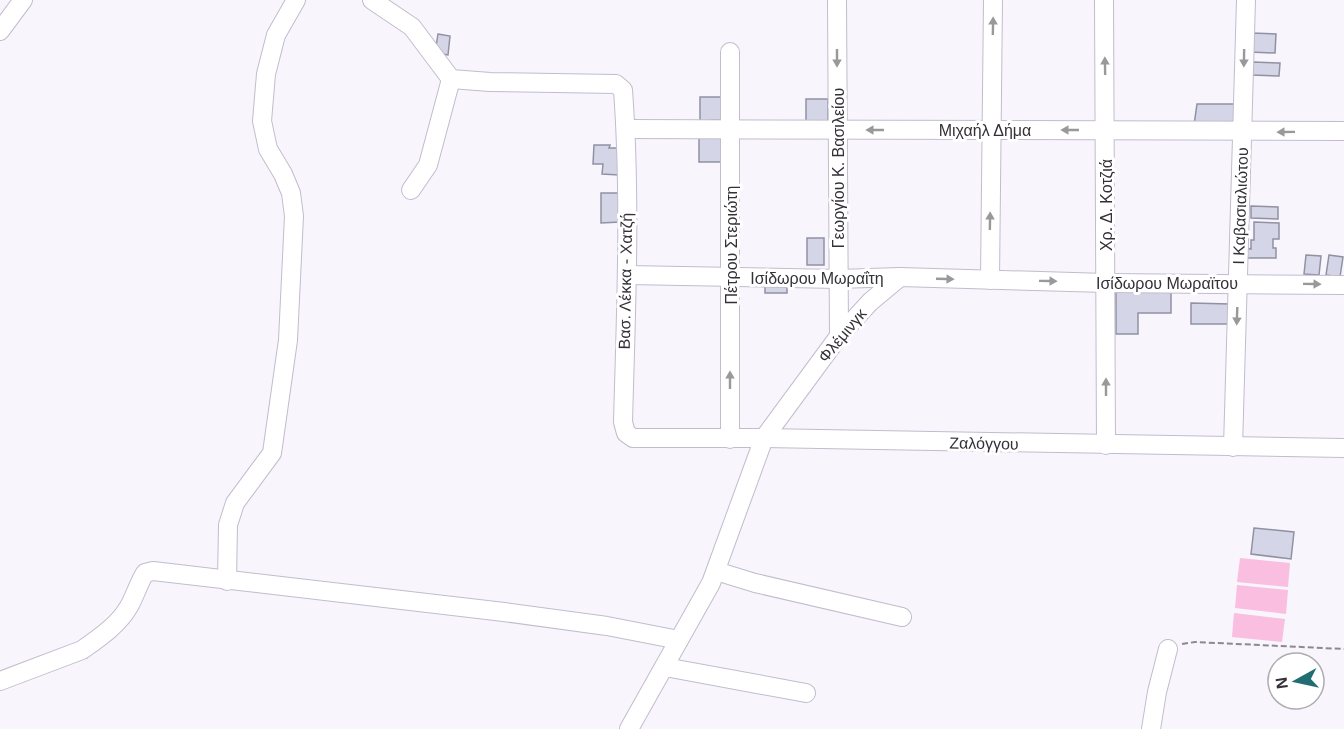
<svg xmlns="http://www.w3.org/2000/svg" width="1344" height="729" font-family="Helvetica,sans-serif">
	<rect width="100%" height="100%" fill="#f8f5fd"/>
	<g fill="#f9bee0">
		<path d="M1240,558L1290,563L1288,587L1237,582Z"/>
		<path d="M1237,585L1288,590L1286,614L1235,608Z"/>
		<path d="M1234,613L1285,619L1282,642L1232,637Z"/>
	</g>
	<g fill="#d4d6e8" stroke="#9091a2" stroke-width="1.5">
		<path d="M1251,33L1276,34L1275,53L1250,52Z"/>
		<path d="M438,34L450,36L448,55L435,53Z"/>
		<path d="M1253,62L1280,63L1279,76L1252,75Z"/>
		<path d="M700,97H722L723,120L700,121Z"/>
		<rect x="806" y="99" width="22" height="23"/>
		<path d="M1197,104H1235L1234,125H1194Z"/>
		<rect x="699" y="135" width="23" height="27"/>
		<path d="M594,145H610L609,148H619V175L602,174L603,164H593Z"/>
		<path d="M601,193H620V222L601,223Z"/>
		<path d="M1251,206L1278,207V219L1251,218Z"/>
		<path d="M1254,222L1279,223V239H1273V248H1276V258H1246V248L1251,249V240H1254Z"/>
		<rect x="807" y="238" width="17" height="27"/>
		<path d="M1306,255L1321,256L1319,275L1304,274Z"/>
		<path d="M1329,255L1343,257L1340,277L1326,275Z"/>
		<rect x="765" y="284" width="22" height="9"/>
		<path d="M1116,289H1171V313H1138V334H1116Z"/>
		<path d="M1191,303L1230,304V324H1191Z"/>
		<path d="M1254,528L1294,532L1291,559L1251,554Z"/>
	</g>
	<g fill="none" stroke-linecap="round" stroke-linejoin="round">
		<g stroke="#c2bccd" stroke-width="20">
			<g id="minor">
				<path d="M372,0L412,27L451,79L490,82L616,84L623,90C631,200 626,311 623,422L626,433L633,438H764L1344,448"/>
				<path d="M837,0L839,336"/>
				<path d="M1104,0L1106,445"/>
				<path d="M0,31L23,0"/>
				<path d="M730,52V439"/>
				<path d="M626,129L1344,131"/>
				<path d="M411,190L428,165L451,79"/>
				<path d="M627,275L838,279L900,277L1106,283L1344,285"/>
				<path d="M990,280L993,0"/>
				<path d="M1233,447L1246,0"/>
				<path d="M716,571L755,583L902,617"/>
				<path d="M227,581L228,525L235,503L272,453L288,340L294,216L291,193L283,174L268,149L262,121L266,74L276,35L296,0"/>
				<path d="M665,667L806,693"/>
				<path d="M0,681L82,650C99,638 118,625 128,608C135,597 138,584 145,573L153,571L504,612L607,626L679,640"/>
				<path d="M629,729L711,583L764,438L839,336L870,302L900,277"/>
				<path d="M1151,729L1157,692L1168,649"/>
			</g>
		</g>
		<path stroke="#8c8990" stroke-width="2" stroke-dasharray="6 3" stroke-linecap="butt" d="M1182,644L1195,642L1344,649"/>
		<use href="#minor" stroke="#fff" stroke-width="18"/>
	</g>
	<defs><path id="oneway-solid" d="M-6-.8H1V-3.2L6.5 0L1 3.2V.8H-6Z" transform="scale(1.5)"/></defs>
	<g fill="#99989b">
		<use href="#oneway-solid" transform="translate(993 26) rotate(-89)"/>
		<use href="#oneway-solid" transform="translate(837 58) rotate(90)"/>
		<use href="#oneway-solid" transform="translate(1244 58) rotate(91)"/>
		<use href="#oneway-solid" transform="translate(1105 66) rotate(-91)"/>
		<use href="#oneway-solid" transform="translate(875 130) rotate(-180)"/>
		<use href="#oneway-solid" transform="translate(1070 130) rotate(180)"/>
		<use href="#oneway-solid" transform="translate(1286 132) rotate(179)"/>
		<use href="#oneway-solid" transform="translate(990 221) rotate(-89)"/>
		<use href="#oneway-solid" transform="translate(945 279) rotate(2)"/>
		<use href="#oneway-solid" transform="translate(1048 281) rotate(1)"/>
		<use href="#oneway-solid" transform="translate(1312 284) rotate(1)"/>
		<use href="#oneway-solid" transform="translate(1237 316) rotate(92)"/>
		<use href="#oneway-solid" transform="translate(730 380) rotate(-90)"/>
		<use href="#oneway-solid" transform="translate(1106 387) rotate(-90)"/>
	</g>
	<g text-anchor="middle" stroke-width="6" stroke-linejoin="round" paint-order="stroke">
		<g font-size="16" fill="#333037" stroke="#fff">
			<text x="985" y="136">Μιχαήλ Δήμα</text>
			<text transform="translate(838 168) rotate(-90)" y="6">Γεωργίου Κ. Βασιλείου</text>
			<text transform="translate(1106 205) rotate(-90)" y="6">Χρ. Δ. Κοτζιά</text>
			<text transform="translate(1240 206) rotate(-88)" y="6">Ι Καβασιαλιώτου</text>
			<text transform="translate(731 245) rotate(-90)" y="6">Πέτρου Στεριώτη</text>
			<text x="817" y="284">Ισίδωρου Μωραΐτη</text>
			<text transform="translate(625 281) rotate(-89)" y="6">Βασ. Λέκκα - Χατζή</text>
			<text x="1167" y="289">Ισίδωρου Μωραϊτου</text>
			<text transform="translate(842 335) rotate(-50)" y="6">Φλέμινγκ</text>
			<text transform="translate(984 443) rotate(1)" y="6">Ζαλόγγου</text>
		</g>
	</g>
	<g transform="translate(1296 681) rotate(262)"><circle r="28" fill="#ffffff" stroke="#adacaf" stroke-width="1.5"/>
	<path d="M0-4.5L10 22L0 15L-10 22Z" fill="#226d71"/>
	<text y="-9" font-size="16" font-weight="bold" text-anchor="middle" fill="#333037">N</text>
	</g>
</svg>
